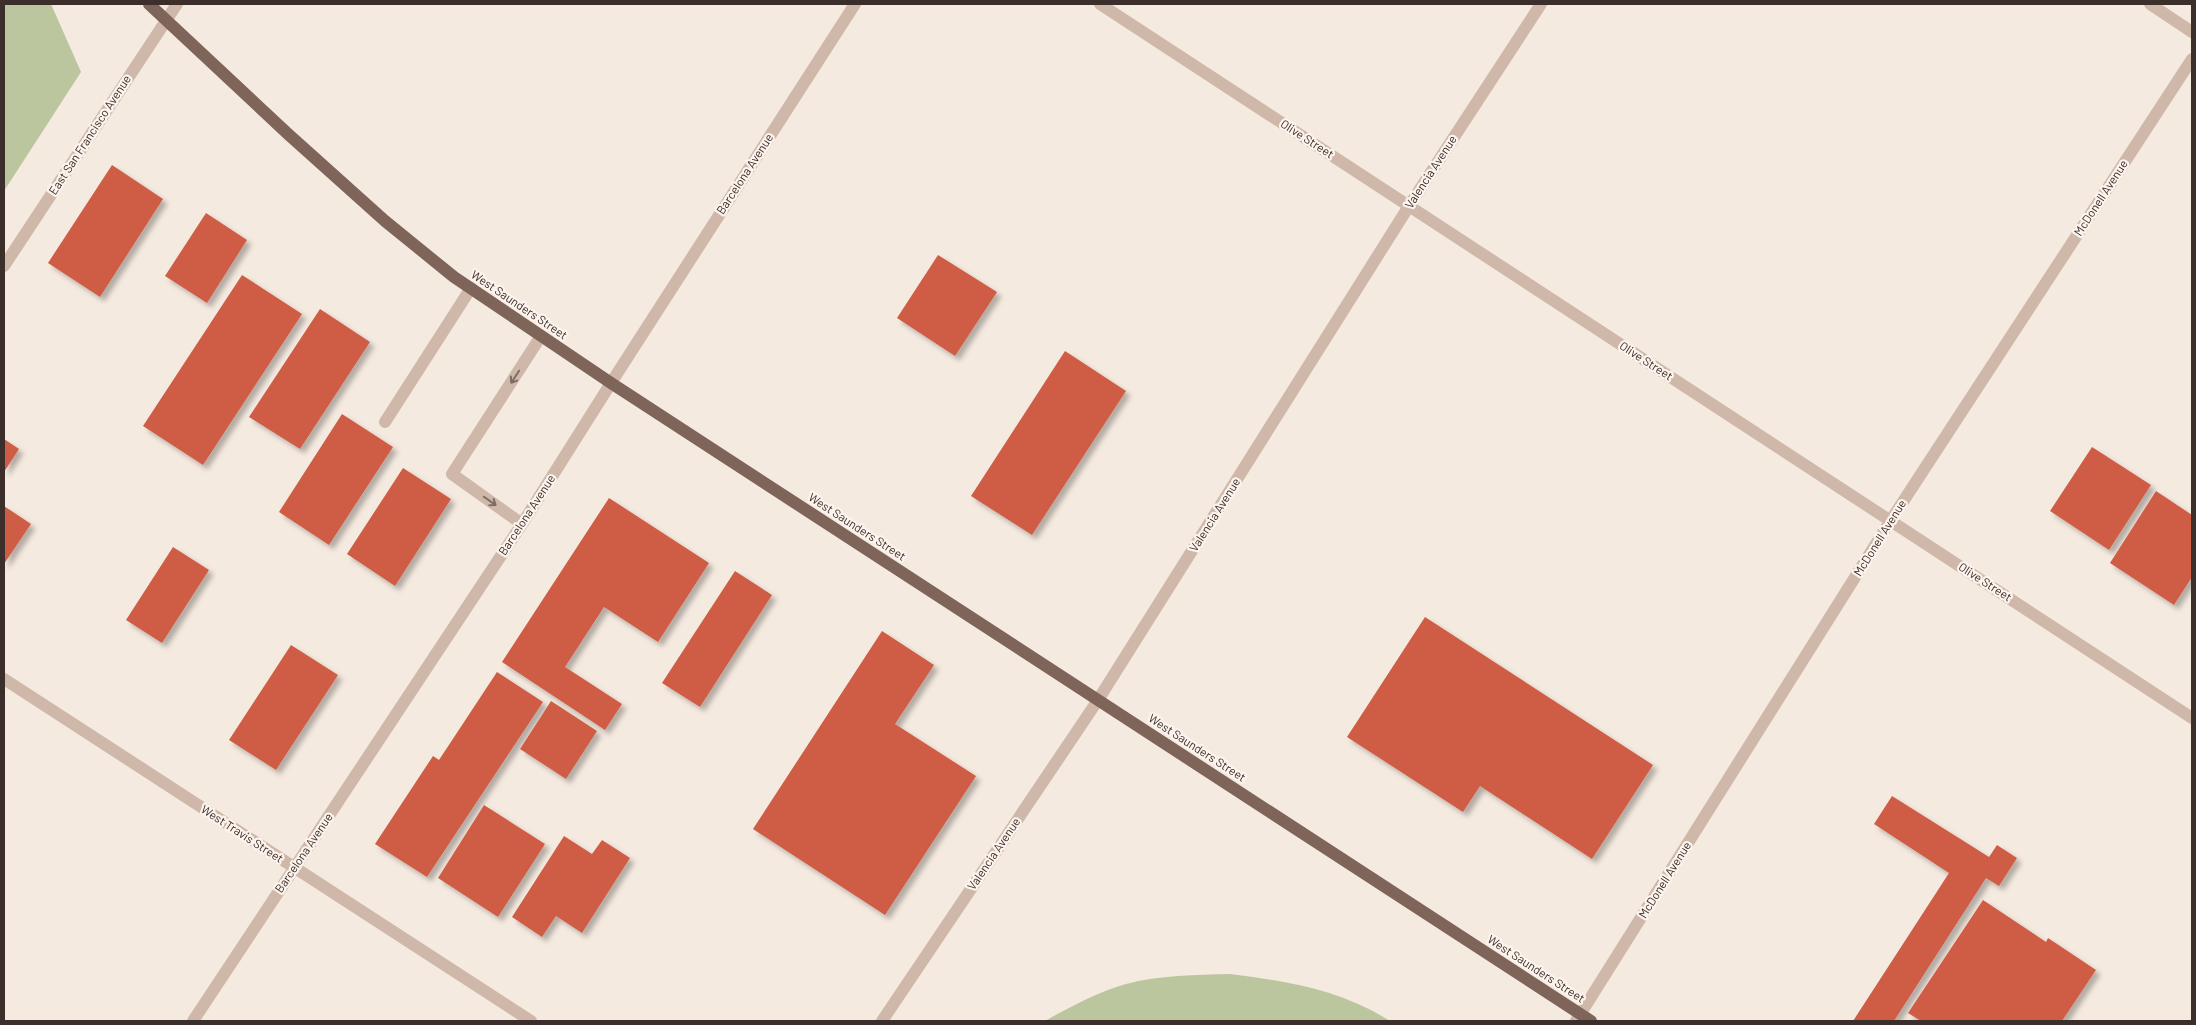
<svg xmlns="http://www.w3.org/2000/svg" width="2196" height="1025" font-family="Barlow,sans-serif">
	<defs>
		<filter id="shadow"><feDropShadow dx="4.5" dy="4.5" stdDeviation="2.5" flood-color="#0004"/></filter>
	</defs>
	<rect width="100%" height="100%" fill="#f5eae0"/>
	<g fill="#bbc69e">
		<path d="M4,4H51L81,72L4,191Z"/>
		<path d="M1230,974C1287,981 1341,990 1390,1021H1045C1070,1007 1098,992 1126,984C1159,975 1196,975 1230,974Z"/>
	</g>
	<g fill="#cf5d44" filter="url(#shadow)">
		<path d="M112,165L163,199L100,297L48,263Z"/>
		<path d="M206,213L247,240L207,303L165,276Z"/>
		<path d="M938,255L997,292L955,356L897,318Z"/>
		<path d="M242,275L302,314L203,465L143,426Z"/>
		<path d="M320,309L370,342L300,449L249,417Z"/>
		<path d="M1065,351L1126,391L1032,535L971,496Z"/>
		<path d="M342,414L393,447L329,545L279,512Z"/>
		<path d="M4,439L19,449L4,472Z"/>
		<path d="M2092,447L2151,485L2109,550L2050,511Z"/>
		<path d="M403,468L451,499L395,586L347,554Z"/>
		<path d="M2156,491L2192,515V577L2174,605L2110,563Z"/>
		<path d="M609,498L709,563L658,642L604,607L565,667L622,704L605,730L502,662Z"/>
		<path d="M4,506L31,524L4,564Z"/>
		<path d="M173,547L209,570L162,643L126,620Z"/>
		<path d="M735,571L772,595L700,707L662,683Z"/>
		<path d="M1425,617L1653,765L1592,859L1480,786L1463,812L1347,737Z"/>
		<path d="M882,631L934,665L895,724L976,776L885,915L753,829Z"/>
		<path d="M291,645L338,675L276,770L229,740Z"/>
		<path d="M497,672L543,702L427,877L375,844L433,756L439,760Z"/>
		<path d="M551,701L597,731L566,779L520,749Z"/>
		<path d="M1892,796L1989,857L1997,845L2017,858L1999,886L1986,878L1894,1021H1853L1949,873L1874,824Z"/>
		<path d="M484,805L545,844L498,917L438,878Z"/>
		<path d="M564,836L592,854L602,840L630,858L582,933L556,916L542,937L512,917Z"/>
		<path d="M1983,900L2046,942L2048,938L2096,970L2062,1021H1921L1908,1013Z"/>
	</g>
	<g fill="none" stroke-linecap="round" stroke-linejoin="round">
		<g stroke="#cfb8aa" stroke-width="12">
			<path d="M385,422L471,288"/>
			<path d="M522,524L452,474L541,336"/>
		</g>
		<g stroke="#cfb8aa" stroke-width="12">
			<path d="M1100,4L2192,718"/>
			<path d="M2150,4L2192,32"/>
			<path d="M4,266L177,4"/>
			<path d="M4,679L531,1021"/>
			<path d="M193,1021L522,524L611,383L855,4"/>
			<path d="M882,1021L1098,700L1409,206L1541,4"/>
			<path d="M1576,1021L1891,520L2192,59"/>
		</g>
		<path stroke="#7f645a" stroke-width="12" d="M149,4L288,134L385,221L454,277L611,383L1591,1021"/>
	</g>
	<defs><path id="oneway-shaft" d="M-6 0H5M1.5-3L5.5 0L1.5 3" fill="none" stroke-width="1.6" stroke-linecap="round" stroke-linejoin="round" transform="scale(1.25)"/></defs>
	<g stroke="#7e6c64">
		<use href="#oneway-shaft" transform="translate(515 377) rotate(123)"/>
		<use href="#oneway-shaft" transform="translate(490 501) rotate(35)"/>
	</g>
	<g text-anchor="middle" stroke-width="4.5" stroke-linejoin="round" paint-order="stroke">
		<g font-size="12" fill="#3c2e2a" stroke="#fcf4ed">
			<text transform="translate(90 135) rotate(-57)" y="4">East San Francisco Avenue</text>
			<text transform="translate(1307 139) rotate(33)" y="4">Olive Street</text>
			<text transform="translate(1431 172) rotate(-57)" y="4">Valencia Avenue</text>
			<text transform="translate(745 174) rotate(-57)" y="4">Barcelona Avenue</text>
			<text transform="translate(2101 198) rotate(-57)" y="4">McDonell Avenue</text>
			<text transform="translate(519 305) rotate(34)" y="4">West Saunders Street</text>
			<text transform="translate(1646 361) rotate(33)" y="4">Olive Street</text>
			<text transform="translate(527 515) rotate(-57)" y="4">Barcelona Avenue</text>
			<text transform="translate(1215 515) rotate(-58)" y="4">Valencia Avenue</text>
			<text transform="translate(857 527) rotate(33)" y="4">West Saunders Street</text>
			<text transform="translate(1880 538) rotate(-58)" y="4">McDonell Avenue</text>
			<text transform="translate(1985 582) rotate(33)" y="4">Olive Street</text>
			<text transform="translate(1197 748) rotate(33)" y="4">West Saunders Street</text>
			<text transform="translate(242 834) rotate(33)" y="4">West Travis Street</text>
			<text transform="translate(304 853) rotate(-56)" y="4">Barcelona Avenue</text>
			<text transform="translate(994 854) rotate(-56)" y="4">Valencia Avenue</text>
			<text transform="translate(1665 880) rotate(-58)" y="4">McDonell Avenue</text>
			<text transform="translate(1536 969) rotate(33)" y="4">West Saunders Street</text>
		</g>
	</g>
	<rect width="2196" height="1025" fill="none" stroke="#3c2e2a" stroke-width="10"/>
</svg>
